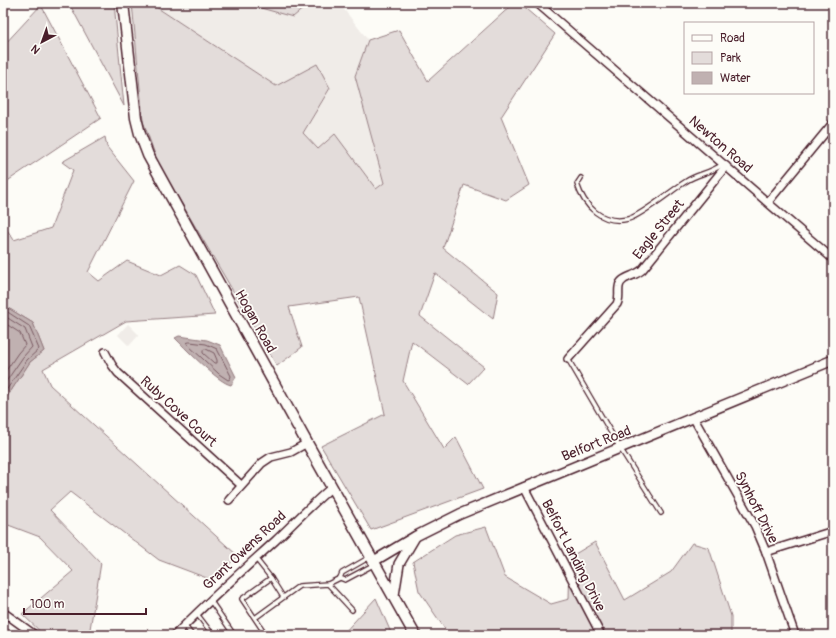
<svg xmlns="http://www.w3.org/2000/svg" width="836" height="638" font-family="Pangolin,sans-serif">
	<rect width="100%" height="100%" fill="#fdfcf7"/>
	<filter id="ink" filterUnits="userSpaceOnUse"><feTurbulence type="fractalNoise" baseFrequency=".025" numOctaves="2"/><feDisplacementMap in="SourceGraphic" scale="8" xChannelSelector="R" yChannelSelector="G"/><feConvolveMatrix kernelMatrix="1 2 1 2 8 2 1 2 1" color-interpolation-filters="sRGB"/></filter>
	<g filter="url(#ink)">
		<g fill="#f0ece8">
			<path d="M154,3H243L293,16L310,3H339L368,40L355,76L384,183L375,189L335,134L318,149L303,133L330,88L276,86L153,5Z"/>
			<path d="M128,324L139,335L129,346L118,335Z"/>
		</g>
		<g fill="#e3dcda" stroke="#967e82">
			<path d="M69,3H114L124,106Z"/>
			<path d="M132,3H154L153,5L276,86L317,64L330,88L303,133L318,149L335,134L376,189L384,183L355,76L368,40L399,30L428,81L514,3H519L555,34L501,117L529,185L506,200L464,185L443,248L498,293L493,319L435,273L420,316L484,367L468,384L412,341L403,381L444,449L456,437L483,489L371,530L321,446L385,414L359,297L289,307L302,347L277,366L158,163L143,121Z"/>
			<path d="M243,3H310L293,17Z"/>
			<path d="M41,5L101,118L3,184V46Z"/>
			<path d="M105,137L107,147L134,181L88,272L99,281L127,261L161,275L180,265L196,275L215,315L126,321L43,369L50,385L238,556L212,580L159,560L70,492L50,510L101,563L89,635H44L22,614L73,571L40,537L3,523V403L30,362L44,351L33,323L3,305V224L14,240L51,228L73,170L62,162Z"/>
			<path d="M486,527L505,577L551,604L569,599L570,557L595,542L625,600L671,572L692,543L709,548L731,616V635H449L419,591L413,562L455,535Z"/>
			<path d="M376,598L392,635H342Z"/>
		</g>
		<g fill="#c0b1b1" stroke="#91777b">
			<path d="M3,305L33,323L44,351L30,362L3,403Z"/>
			<path d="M179,336L207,340L220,345L236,377L231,385C219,383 187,350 177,340L175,338Z"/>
		</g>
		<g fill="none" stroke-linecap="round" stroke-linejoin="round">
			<g stroke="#795961" stroke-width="1">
				<path d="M3,309L29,326L39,349L27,360L3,395"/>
				<path d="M3,315L25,329L32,347L23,357L3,386"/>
				<path d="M3,322L20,333L25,345L18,353L3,375"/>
				<path d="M190,342L206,344L217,349L231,376L230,379L228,380L219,374L188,345L187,343Z"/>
				<path d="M206,349L214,353L217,360V363H214L203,353V350Z"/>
			</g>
			<g stroke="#4a1f2b" stroke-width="6">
				<g id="service">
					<path d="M581,178L577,184C584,206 602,225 628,219C641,216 671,191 685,182C698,173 710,174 723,164"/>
					<path d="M568,359L620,448L661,513"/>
					<path d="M370,557L342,573L340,578L345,580L375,564"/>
					<path d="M256,559L271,578L242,599L266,635"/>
					<path d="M271,578L283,597"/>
					<path d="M328,584L340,578"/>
					<path d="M210,600L234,635"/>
					<path d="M197,614L213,635"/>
					<path d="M255,618L299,586L328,584L352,610"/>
					<path d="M184,625L192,635"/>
				</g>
			</g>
			<g stroke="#4a1f2b" stroke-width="10">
				<g id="minor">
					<path d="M537,3L833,259"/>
					<path d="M768,202L833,123"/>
					<path d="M105,352L112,365L118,373L241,485"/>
					<path d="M568,359L617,304C620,298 618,293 619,287C620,277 634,277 642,270L726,166"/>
					<path d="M693,417L755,526L766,552L795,635"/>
					<path d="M524,487L601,635"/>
					<path d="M229,500L262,463L271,457L291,452L307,443"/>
					<path d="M766,552L833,531"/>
					<path d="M3,612L35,635"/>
					<path d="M175,635C207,602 241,572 275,541C294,523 312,504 332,487"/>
				</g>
			</g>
			<g stroke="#4a1f2b" stroke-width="12">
				<g id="tertiary">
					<path d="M374,561L416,536L460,514L833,360"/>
					<path d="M394,595L399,564L415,537"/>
				</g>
			</g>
			<g stroke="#4a1f2b" stroke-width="13">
				<path id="secondary" d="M123,3L136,118L140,134L148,155L307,443L415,635"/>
			</g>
			<use href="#service" stroke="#fdfcf7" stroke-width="3.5"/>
			<use href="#minor" stroke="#fdfcf7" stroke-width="7"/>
			<use href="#tertiary" stroke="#fdfcf7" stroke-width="9"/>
			<use href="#secondary" stroke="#fdfcf7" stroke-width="10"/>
		</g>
	</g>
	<g text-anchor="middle" stroke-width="3.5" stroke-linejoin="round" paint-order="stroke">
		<g font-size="14" fill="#4a1f2b" stroke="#fdfcf7">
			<text transform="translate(721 144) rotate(41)" y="5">Newton Road</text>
			<text transform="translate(658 229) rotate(-51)" y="5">Eagle Street</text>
			<text transform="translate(256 321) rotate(61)" y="5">Hogan Road</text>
			<text transform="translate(179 411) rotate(42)" y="5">Ruby Cove Court</text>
			<text transform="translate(596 443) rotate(-22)" y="5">Belfort Road</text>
			<text transform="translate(757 507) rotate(63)" y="5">Synhoff Drive</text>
			<text transform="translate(244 550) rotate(-43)" y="5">Grant Owens Road</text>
			<text transform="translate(574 555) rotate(63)" y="5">Belfort Landing Drive</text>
		</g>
	</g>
	<rect width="836" height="638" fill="none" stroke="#fdfcf7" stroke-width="16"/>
	<rect x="8" y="8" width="820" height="622" fill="none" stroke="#4a1f2b" stroke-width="1.5" filter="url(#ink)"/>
	<rect x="684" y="22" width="130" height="72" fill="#fdfcf7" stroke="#b5a4a5"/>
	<rect x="692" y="35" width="20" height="6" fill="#fdfcf7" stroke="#b5a4a5"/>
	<text x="720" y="42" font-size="12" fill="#4a1f2b">Road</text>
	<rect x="692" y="52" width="20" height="12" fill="#e3dcda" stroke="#b5a4a5"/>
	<text x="720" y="62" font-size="12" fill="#4a1f2b">Park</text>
	<rect x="692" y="72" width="20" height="12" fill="#c0b1b1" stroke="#b5a4a5"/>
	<text x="720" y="82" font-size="12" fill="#4a1f2b">Water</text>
	<g transform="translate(42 42) rotate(221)" stroke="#fdfcf7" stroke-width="3" paint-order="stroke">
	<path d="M0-3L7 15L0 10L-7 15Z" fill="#4a1f2b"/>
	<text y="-6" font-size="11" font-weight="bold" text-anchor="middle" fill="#4a1f2b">N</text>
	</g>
	<path d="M24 608v6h122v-6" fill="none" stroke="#4a1f2b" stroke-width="2"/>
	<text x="30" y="608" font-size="12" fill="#4a1f2b" stroke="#fdfcf7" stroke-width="3" paint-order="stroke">100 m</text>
</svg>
